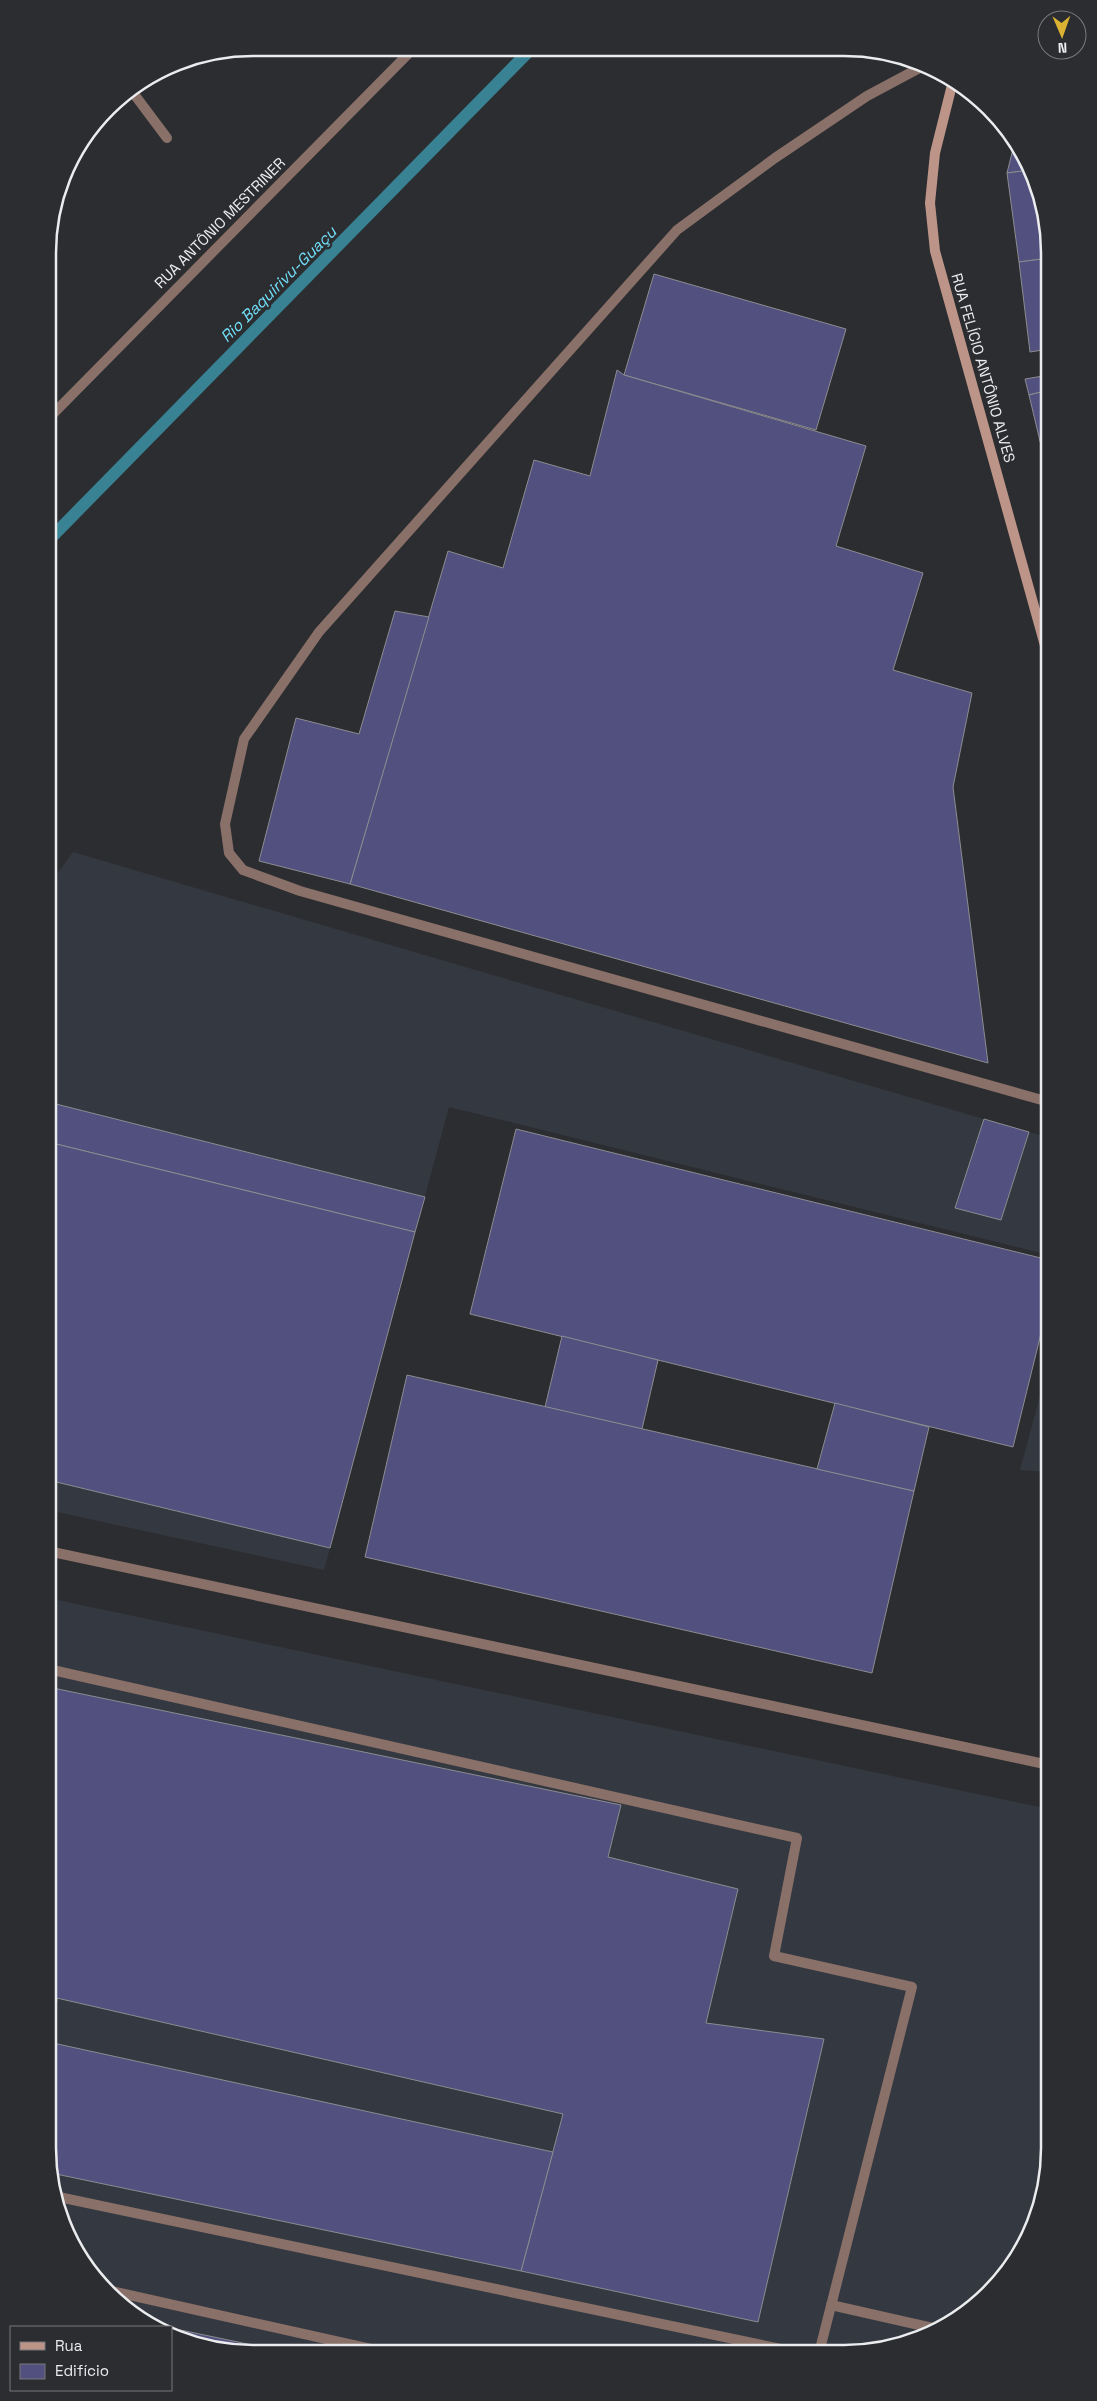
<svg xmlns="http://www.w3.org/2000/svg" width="1097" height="2401" font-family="'Space Grotesk',sans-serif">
	<rect width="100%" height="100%" fill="#2c2d30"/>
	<g fill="#343840">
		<path d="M73,852L1049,1138V1255L449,1107L324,1570L48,1510V886Z"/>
		<path d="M1049,1362V1472L1020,1470Z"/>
		<path d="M48,1598L1049,1809V2162L1034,2226L999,2283L958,2319L897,2346L844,2353L213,2350L171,2335V2327H155L117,2302L82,2262L55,2201L48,2148Z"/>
	</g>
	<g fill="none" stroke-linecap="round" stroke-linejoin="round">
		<path stroke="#388293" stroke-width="12" d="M48,541L531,49"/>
	</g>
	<g fill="#51507f" stroke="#8c8c90">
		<path d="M1015,141L1022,150L1030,170L1007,173Z"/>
		<path d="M1030,170L1042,200L1049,258L1019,262L1007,173Z"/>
		<path d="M1049,258V349L1030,352L1019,262Z"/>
		<path d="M654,274L846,329L816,430L624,375Z"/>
		<path d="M1049,354V390L1029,395L1025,379L1049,375L1047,355Z"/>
		<path d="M617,370L624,375L866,446L836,546L923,573L893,670L972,693L953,787L988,1063L350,884L448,551L503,568L534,460L590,476Z"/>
		<path d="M1049,390V479L1029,395Z"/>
		<path d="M395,611L429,617L350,884L259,861L296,718L359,734Z"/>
		<path d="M48,1102L425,1197L415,1232L48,1142Z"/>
		<path d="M984,1119L1029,1132L1001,1220L955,1208Z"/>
		<path d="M516,1129L1049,1260V1301L1013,1447L470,1314Z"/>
		<path d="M48,1142L415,1232L330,1548L48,1480Z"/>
		<path d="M562,1336L658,1360L642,1429L545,1407Z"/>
		<path d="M407,1375L914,1491L872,1673L365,1557Z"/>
		<path d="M835,1403L929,1427L914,1491L817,1469Z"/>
		<path d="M48,1687L621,1805L608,1857L738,1889L706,2023L824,2039L758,2322L521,2271L563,2114L48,1996Z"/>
		<path d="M48,1996L57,1998L53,2043L553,2152L521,2271L51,2173L48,2148Z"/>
		<path d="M171,2328L276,2350H213L171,2335Z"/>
	</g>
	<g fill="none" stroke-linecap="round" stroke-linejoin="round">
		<g stroke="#897068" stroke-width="10">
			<path d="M925,65L867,96L775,158L677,230L319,632L244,739L225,824L229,853L243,870L300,891L1049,1102"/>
			<path d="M131,90L167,138"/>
			<path d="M1045,1666L1049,1648"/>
			<path d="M48,1669L797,1838L774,1956L912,1987L819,2353"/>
			<path d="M54,2196L800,2353"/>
			<path d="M107,2290L380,2351"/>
			<path d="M831,2305L937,2329"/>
		</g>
		<g stroke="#897068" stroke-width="10">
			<path d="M48,419L414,48"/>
			<path d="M48,1551L1049,1765"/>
		</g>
		<path stroke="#bd9588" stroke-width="10" d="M953,81L935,153L930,203L935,251L1049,660"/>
	</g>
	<g text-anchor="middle" stroke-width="5" stroke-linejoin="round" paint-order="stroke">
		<g font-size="15" fill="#ebecee" stroke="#2c2d30">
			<text transform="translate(220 223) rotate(-45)" y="5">RUA ANTÔNIO MESTRINER</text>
			<text transform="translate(983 368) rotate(74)" y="5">RUA FELÍCIO ANTÔNIO ALVES</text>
		</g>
		<g font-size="16" font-style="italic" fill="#70dff8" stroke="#2c2d30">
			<text transform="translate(278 284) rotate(-45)" y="6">Rio Baquirivu-Guaçu</text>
		</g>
	</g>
	<path d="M0 0H1097V2401H0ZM253 56H844A197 197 0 0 1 1041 253V2148A197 197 0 0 1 844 2345H253A197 197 0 0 1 56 2148V253A197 197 0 0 1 253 56Z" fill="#2c2d30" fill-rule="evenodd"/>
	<path fill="none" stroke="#ebecee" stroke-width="2.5" d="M253 56H844A197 197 0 0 1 1041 253V2148A197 197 0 0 1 844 2345H253A197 197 0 0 1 56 2148V253A197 197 0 0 1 253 56Z"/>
	<rect x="10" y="2326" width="162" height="65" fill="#2c2d30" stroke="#78797c"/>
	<rect x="20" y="2342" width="25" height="8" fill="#bd9588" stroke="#78797c"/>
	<text x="55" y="2351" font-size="15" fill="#ebecee">Rua</text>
	<rect x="20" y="2364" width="25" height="15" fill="#51507f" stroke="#78797c"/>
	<text x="55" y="2376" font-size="15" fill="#ebecee">Edifício</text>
	<g transform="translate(1062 35) rotate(178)"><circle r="24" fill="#2c2d30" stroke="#78797c"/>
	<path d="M0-4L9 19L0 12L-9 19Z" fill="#dcb233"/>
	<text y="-8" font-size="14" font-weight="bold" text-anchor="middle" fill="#ebecee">N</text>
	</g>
</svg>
